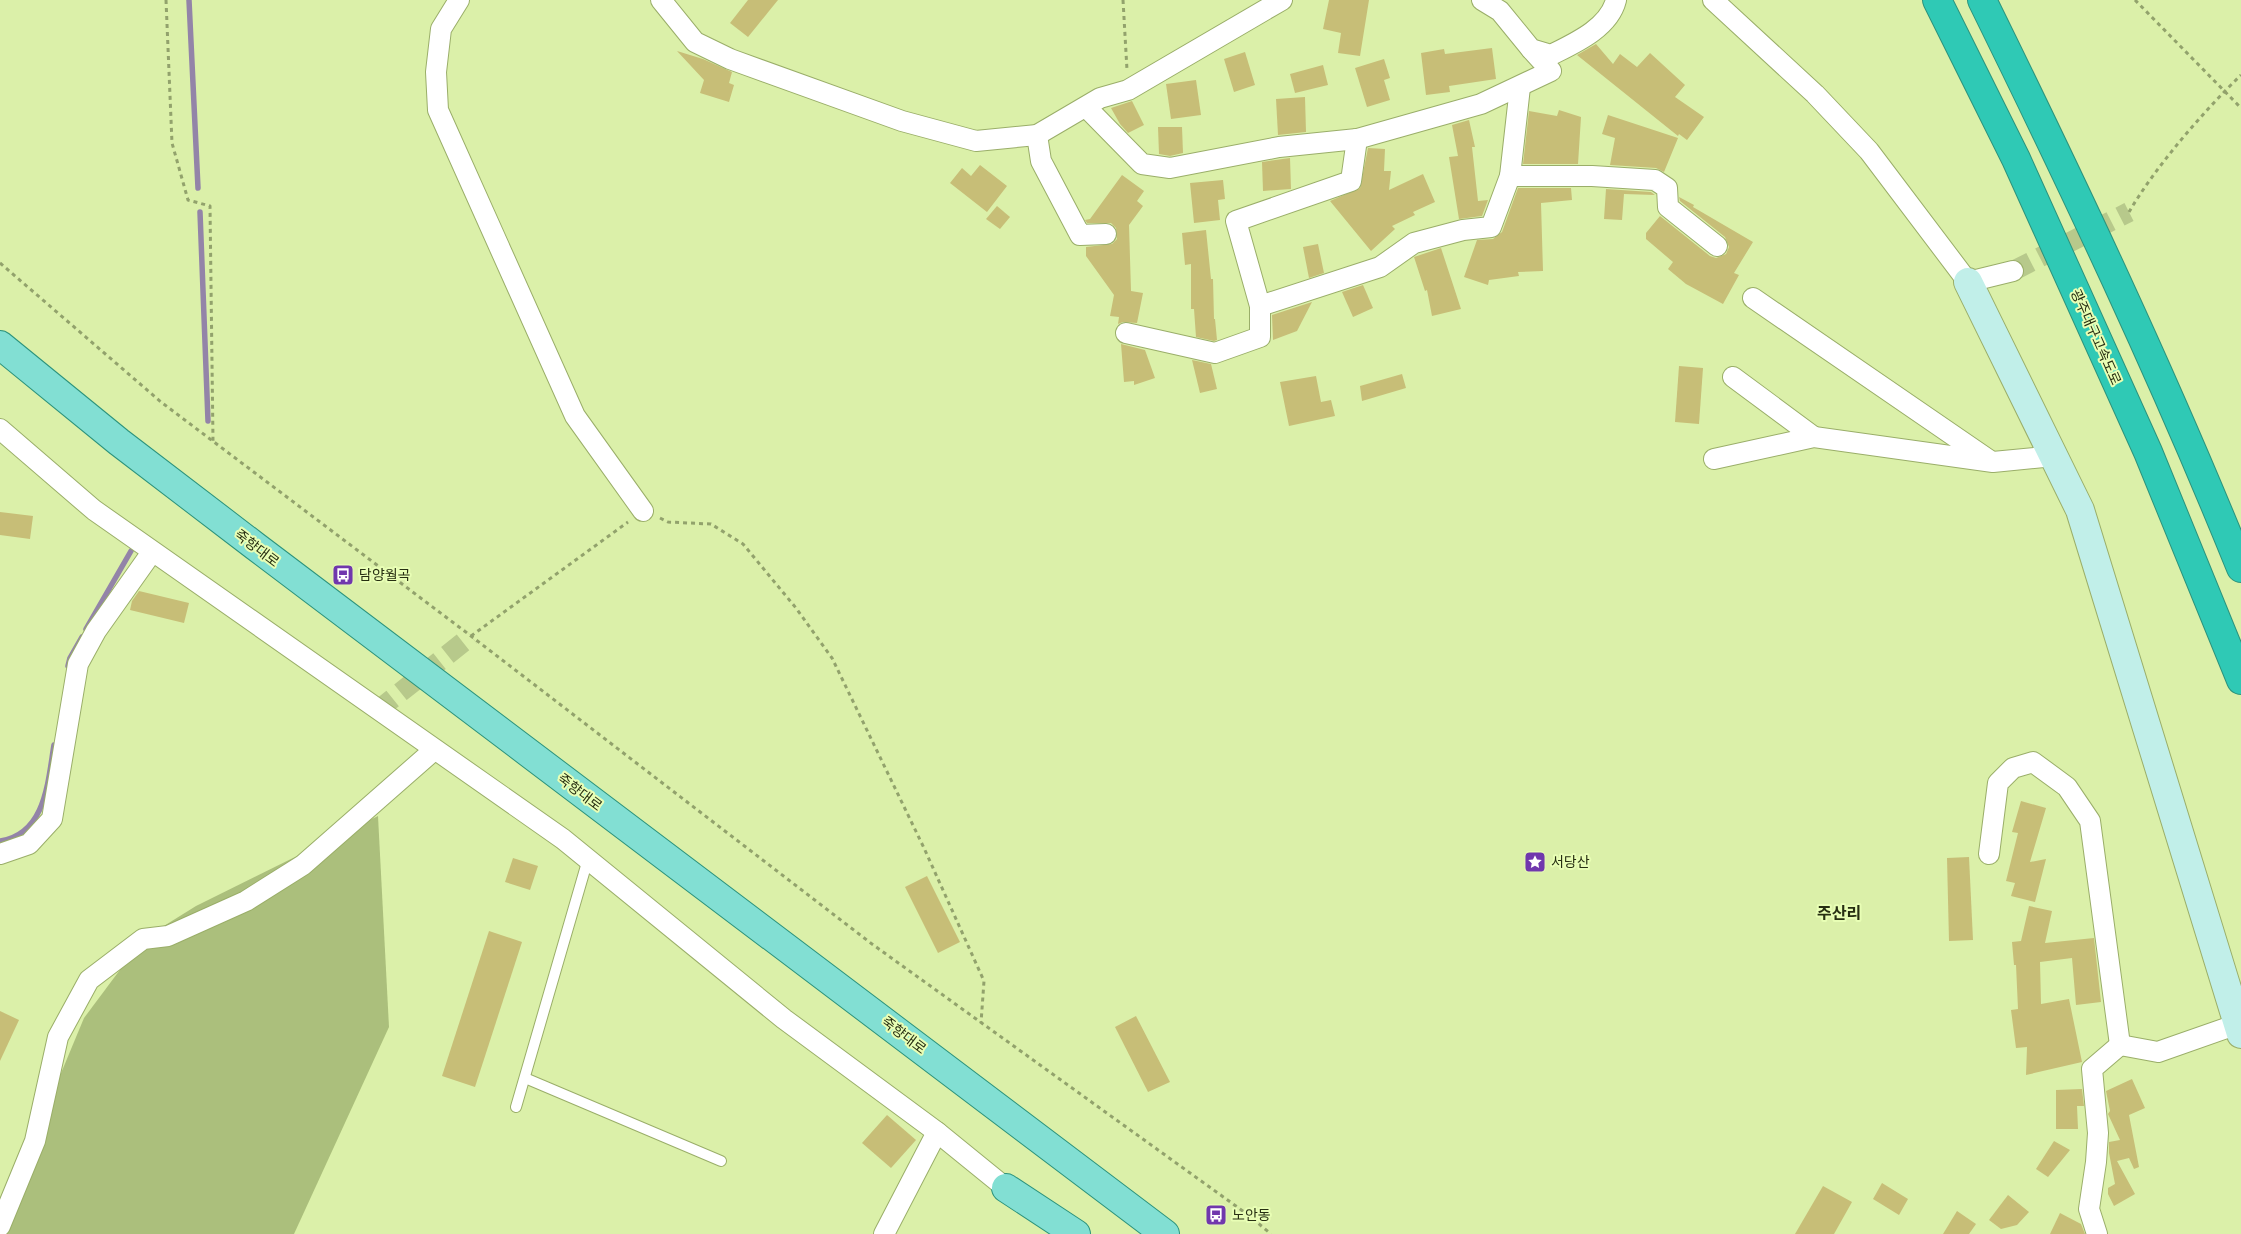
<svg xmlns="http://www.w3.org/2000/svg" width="2241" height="1234" font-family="Rubik,'Noto Sans KR',sans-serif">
	<rect width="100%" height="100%" fill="#dbf0a9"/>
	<path fill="#abbf7c" d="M378,816L389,1027L294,1234H2L49,1102L84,1018L143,939L196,906Z"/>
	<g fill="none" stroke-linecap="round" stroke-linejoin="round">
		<g stroke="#9384a8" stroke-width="5.5">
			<path d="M189,0L198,188"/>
			<path d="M200,212L208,421"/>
			<path d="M86,629L131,551"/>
			<path d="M68,666L70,658L82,637"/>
			<path d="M0,841C46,834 48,781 54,745"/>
		</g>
	</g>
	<g fill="#c7be77">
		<path d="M748,0H778L748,37L730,23Z"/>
		<path d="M1329,0H1369L1360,56L1338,53L1341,33L1323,29Z"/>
		<path d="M1596,44L1613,64L1620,54L1637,67L1650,53L1685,85L1675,97L1704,117L1687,140L1679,134L1678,136L1577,55Z"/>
		<path d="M1492,48L1496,79L1449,86L1450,92L1426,95L1421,53L1444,49L1445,54Z"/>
		<path d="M677,51L703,59L732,72L729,83L734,85L729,102L700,93L704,80Z"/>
		<path d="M1245,52L1255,85L1234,92L1224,59Z"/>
		<path d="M1384,59L1390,78L1384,80L1390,100L1367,107L1355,68Z"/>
		<path d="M1323,65L1328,85L1295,93L1290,74Z"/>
		<path d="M1196,80L1201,115L1171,119L1166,84Z"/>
		<path d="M1305,97L1306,132L1278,135L1276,99Z"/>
		<path d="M1132,101L1144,125L1128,133L1120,124L1111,108Z"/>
		<path d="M1559,110L1581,117L1578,164H1523L1529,111L1557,116Z"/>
		<path d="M1608,115L1678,138L1664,172L1656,168L1610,165L1615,138L1602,134Z"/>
		<path d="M1469,120L1475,147H1472L1478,201L1488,200L1482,216L1459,219L1449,157L1458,156L1452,125Z"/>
		<path d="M1158,127H1182L1183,153L1170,156L1159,154Z"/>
		<path d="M1368,148L1385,149L1384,171H1391L1389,190L1423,174L1435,202L1413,212L1415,215L1392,226L1395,229L1371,251L1330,201L1360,188Z"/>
		<path d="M1290,158L1291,189L1263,191L1262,162Z"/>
		<path d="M980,165L1007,186L987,212L950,183L962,168L971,176Z"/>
		<path d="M1122,175L1144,191L1137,201L1143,206L1129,225L1131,291L1143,293L1137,323L1123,322L1118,324L1119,317L1110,316L1114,295L1086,256V247L1112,244L1117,239L1116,228L1111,223H1087L1085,220L1090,219Z"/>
		<path d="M1223,180L1225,199L1218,200L1220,220L1194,223L1190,183Z"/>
		<path d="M1518,188H1571L1572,200L1541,203L1543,271L1518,272L1519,276L1489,280L1488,285L1464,277L1477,240L1493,239L1502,232Z"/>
		<path d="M1606,189L1651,192L1655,195L1624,194L1622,220L1604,219Z"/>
		<path d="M1679,197L1694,205L1693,207L1753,242L1734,273L1739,275L1723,304L1686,284L1668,269L1673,262L1646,239V233L1660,216L1710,256L1716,258L1726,254L1729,247L1725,237L1680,201Z"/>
		<path d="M997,206L1010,217L1000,229L986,219Z"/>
		<path d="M1206,230L1211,279H1213L1214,319H1215L1217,340L1214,341L1196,337L1194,309H1191V264L1185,265L1182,233Z"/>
		<path d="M1318,244L1324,273L1309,278L1303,247Z"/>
		<path d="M1441,248L1461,309L1432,316L1427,290L1425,291L1414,257Z"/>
		<path d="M1363,285L1373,308L1353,317L1342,292Z"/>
		<path d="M1312,302L1297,331L1273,340L1272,315Z"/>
		<path d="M1121,344L1145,350L1155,378L1134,385V381L1124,382Z"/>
		<path d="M1192,360L1211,364L1217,389L1200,393Z"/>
		<path d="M1679,366L1703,368L1699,424L1675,422Z"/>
		<path d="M1402,374L1406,388L1362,401L1360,386Z"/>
		<path d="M1316,376L1321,402L1331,400L1335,416L1289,426L1280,382Z"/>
		<path d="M0,512L33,516L30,539L0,535Z"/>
		<path d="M139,591L189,603L184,623L130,610L132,601Z"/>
		<path d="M2021,801L2046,808L2030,862L2046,859L2035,902L2011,896L2015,883L2006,881L2018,833L2012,832Z"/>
		<path d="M1969,857L1973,940L1949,941L1947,858Z"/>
		<path d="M513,858L538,866L530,890L505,882Z"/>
		<path d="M927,876L960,942L938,953L905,887Z"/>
		<path d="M2029,906L2052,911L2045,943L2094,938L2101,1002L2076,1005L2072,958L2040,962L2041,1004L2069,999L2082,1062L2026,1075L2027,1047L2016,1048L2011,1010L2018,1009L2016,965H2014L2012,942L2021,941Z"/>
		<path d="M489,931L522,942L475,1087L442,1076Z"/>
		<path d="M0,1011L19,1020L0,1061Z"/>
		<path d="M1136,1016L1170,1082L1148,1092L1115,1027Z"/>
		<path d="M2132,1079L2145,1108L2129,1115L2139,1167L2134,1169L2129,1158L2117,1161L2135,1194L2114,1206L2108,1194V1188L2115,1184L2109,1153V1142L2120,1140L2108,1114L2110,1111L2106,1091Z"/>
		<path d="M2082,1089L2084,1106H2077L2078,1129H2056V1090Z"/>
		<path d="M887,1115L916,1140L891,1168L862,1143Z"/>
		<path d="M2054,1141L2070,1150L2048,1177L2036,1169Z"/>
		<path d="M1882,1183L1908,1199L1899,1215L1873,1199Z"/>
		<path d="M1823,1186L1852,1202L1834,1234H1795Z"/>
		<path d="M2008,1195L2029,1212L2017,1225L2001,1229L1989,1220Z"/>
		<path d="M1957,1211L1976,1224L1969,1234H1943Z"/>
		<path d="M2060,1213L2081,1224L2085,1234H2050Z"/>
	</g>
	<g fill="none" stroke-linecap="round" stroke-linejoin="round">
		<g stroke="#b7c98b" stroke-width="20" stroke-dasharray="20 10" stroke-linecap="butt">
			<path d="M2013,271L2129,212"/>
			<path d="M377,711L471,636"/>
		</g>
		<g stroke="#9aae69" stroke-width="12">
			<g id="lane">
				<path d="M525,1078L721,1161"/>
				<path d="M516,1107L588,859"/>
			</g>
		</g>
		<g stroke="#9aae69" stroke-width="22">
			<g id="street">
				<path d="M459,0L441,29L436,72L438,110L575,416L643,511"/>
				<path d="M661,0L695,42L730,59L902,121L976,141L1037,135L1100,98L1128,90L1282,0"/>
				<path d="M1482,0L1500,11L1531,49L1551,55C1575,43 1609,28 1616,0"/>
				<path d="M1713,0L1815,94L1869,151L1968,282L2013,271"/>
				<path d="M1086,107L1142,164L1170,168L1279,147L1357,139L1481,104L1551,71L1531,49"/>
				<path d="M1037,135L1041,161L1080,235L1106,234"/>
				<path d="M1510,176L1520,87"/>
				<path d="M1753,298L1989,460"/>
				<path d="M1260,306L1380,267L1414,243L1463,230L1491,227L1510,176H1592L1655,180L1667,188L1668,207L1717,246"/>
				<path d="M1126,333L1215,353L1260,337V306L1236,221L1351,181L1357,139"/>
				<path d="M1733,377L1814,437"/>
				<path d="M0,429L94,510L563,839L784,1019L937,1132L1017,1197"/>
				<path d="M1714,459L1814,437L1993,462L2054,456"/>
				<path d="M0,854L29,844L52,819L78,664L96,631L152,552"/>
				<path d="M1989,854L1998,783L2013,768L2033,762L2067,787L2090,821L2120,1045"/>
				<path d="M2120,1045L2158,1052L2238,1024"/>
				<path d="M0,1226L35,1141L58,1037L89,980L143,939L168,936L246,901L303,865L434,750"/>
				<path d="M884,1234L937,1132"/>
				<path d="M2097,1234L2089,1209L2096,1162L2098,1133L2092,1069L2120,1045"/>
			</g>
		</g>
		<g stroke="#9aae69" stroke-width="30">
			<path id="secondary" d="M1968,282L2080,510L2241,1034"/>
		</g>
		<g stroke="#2c937c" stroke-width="30">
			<g id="primary">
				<path d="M0,345L119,442L255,546L1165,1234"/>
				<path d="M1006,1188L1076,1234"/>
			</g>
		</g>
		<g stroke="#2c937c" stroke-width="30">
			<g id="highway">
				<path d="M1937,0L2016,159L2148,452L2241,680"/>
				<path d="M1982,0C2074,187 2163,375 2241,568"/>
			</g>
		</g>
		<g stroke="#92a26c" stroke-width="3" stroke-dasharray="4 4" stroke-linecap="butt">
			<path d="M166,0L172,143L188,200L210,206L213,441"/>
			<path d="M1123,0L1127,70"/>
			<path d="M2135,0L2241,108"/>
			<path d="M2129,212C2156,166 2203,112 2241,75"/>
			<path d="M0,263L161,402L471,636L872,944L1247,1214L1271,1234"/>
			<path d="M660,518L668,522L711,524L743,544L796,608L832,658L924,848L984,981L981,1023"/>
			<path d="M471,636L628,522"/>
		</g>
		<use href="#lane" stroke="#fff" stroke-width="10"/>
		<use href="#street" stroke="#fff" stroke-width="20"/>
		<use href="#secondary" stroke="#c1efe9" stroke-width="28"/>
		<use href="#primary" stroke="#82dfd3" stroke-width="28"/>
		<use href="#highway" stroke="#2fc9b5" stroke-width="28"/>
	</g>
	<defs>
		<g id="bus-square" transform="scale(1.125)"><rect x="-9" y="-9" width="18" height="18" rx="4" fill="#7037ad" stroke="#e8feb5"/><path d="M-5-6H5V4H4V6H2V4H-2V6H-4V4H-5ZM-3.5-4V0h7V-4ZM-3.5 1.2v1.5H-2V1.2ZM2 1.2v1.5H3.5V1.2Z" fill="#fff"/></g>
		<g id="sight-square" transform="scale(1.125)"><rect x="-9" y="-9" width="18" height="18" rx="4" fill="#7037ad" stroke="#e8feb5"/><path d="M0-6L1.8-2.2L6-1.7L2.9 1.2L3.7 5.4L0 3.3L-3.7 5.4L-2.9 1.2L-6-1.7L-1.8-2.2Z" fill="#fff"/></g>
	</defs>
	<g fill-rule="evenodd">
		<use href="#bus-square" x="343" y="575"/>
		<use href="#sight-square" x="1535" y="862"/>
		<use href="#bus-square" x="1216" y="1215"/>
	</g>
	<g text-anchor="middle" stroke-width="4" stroke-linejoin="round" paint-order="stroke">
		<g font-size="14" fill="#272f12" stroke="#e8feb5">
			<text transform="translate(2096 337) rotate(66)" y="5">광주대구고속도로</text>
			<text transform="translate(257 548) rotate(37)" y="5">죽향대로</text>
			<text transform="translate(580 792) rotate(37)" y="5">죽향대로</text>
			<text transform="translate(904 1035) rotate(37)" y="5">죽향대로</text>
		</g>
		<g font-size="14" fill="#272f12" stroke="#e8feb5" text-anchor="start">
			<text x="359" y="580">담양월곡</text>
			<text x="1551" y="867">서당산</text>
			<text x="1232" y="1220">노안동</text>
		</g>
		<g font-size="16" font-weight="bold" fill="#272f12" stroke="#e8feb5">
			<text x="1839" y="919">주산리</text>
		</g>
	</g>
</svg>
